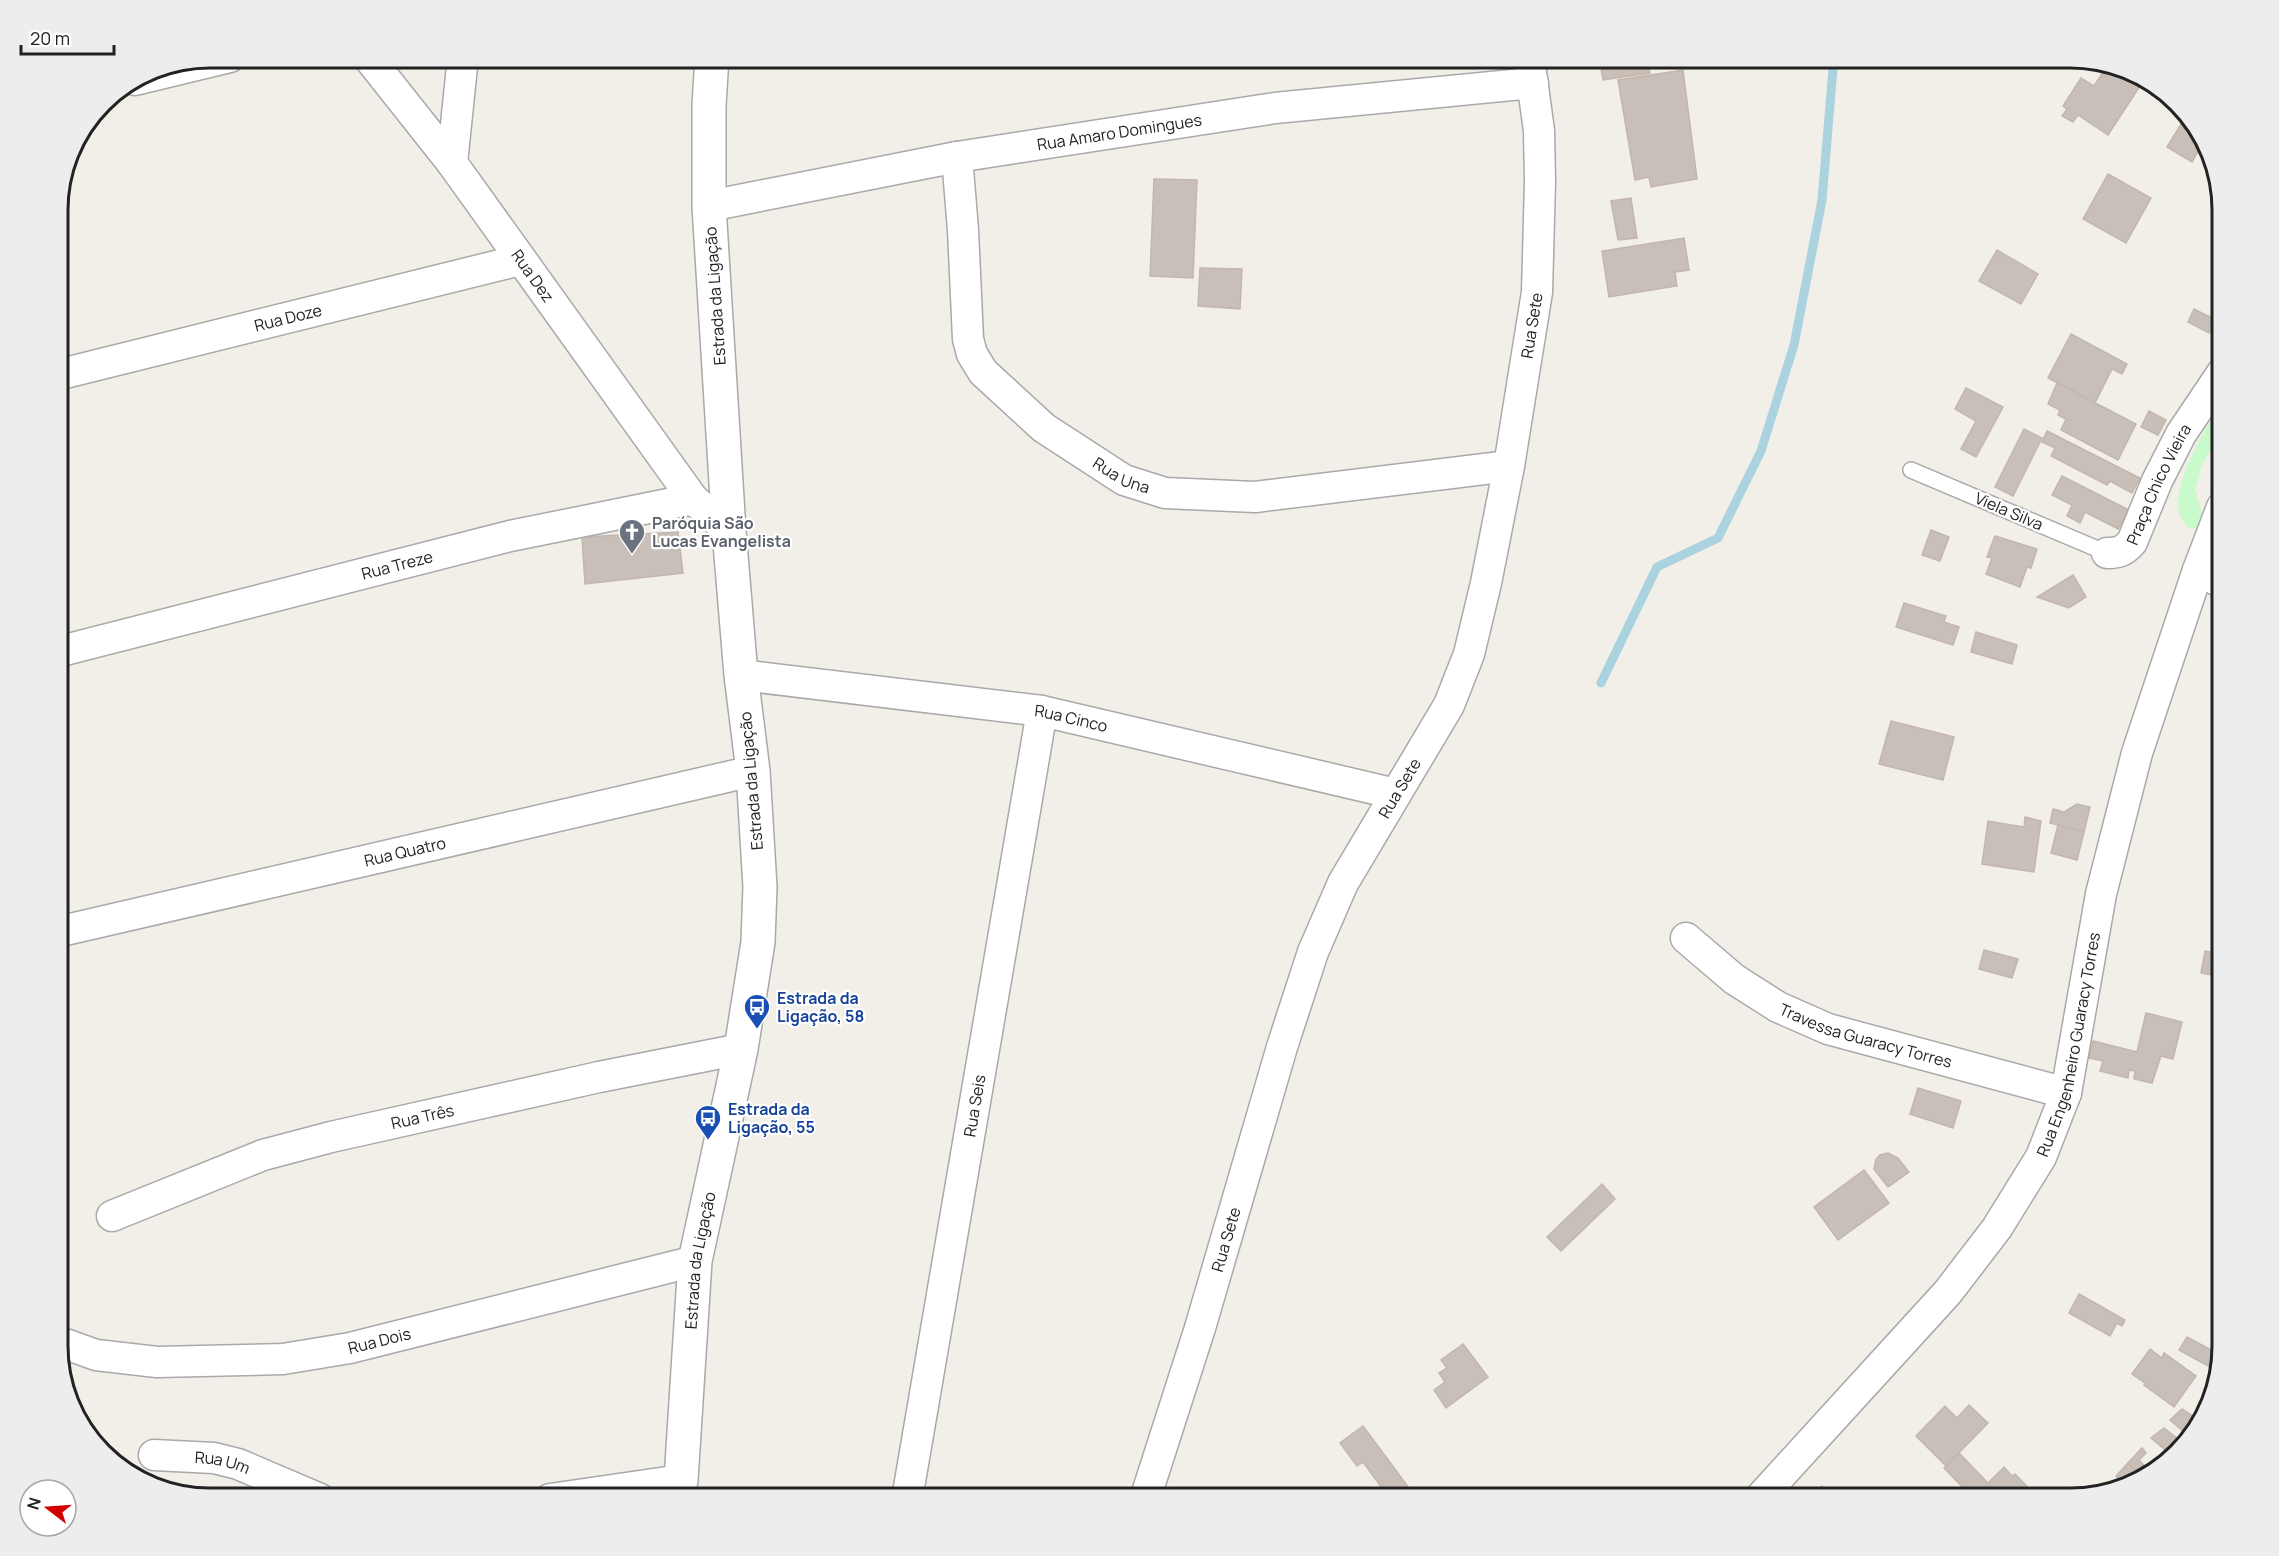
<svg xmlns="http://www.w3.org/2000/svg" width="2279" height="1556" font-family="Manrope,sans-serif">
	<rect width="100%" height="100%" fill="#f2efe9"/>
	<path fill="#c8facc" d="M2222,403V430L2202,465L2195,489L2202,513L2201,523L2195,529L2187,527C2185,523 2181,519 2180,515C2170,487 2206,426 2222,403Z"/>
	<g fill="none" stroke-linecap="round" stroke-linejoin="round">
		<path stroke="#aad3df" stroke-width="9" d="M1601,683L1657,567L1718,538L1761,451L1794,345L1822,200L1834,57"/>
	</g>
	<g fill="#c7bfb8" stroke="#c4b6ab" stroke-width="1.5">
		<path d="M1599,57H1659V61L1648,63L1650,73L1603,80Z"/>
		<path d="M2106,68L2144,80L2108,135L2078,115L2073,122L2062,116L2067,109L2063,106L2081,78L2094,86Z"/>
		<path d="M1683,70L1697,179L1651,187L1649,177L1635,180L1618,80Z"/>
		<path d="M2186,116L2202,134L2204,141L2192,162L2167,147Z"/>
		<path d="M2108,174L2151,198L2126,243L2083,219Z"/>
		<path d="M1154,179L1197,180L1193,278L1150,276Z"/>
		<path d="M1631,198L1637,238L1618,240L1611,201Z"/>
		<path d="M1684,238L1689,270L1675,272L1677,286L1609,297L1602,251Z"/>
		<path d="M1997,250L2038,274L2021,304L1979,281Z"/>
		<path d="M1200,268L1242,269L1240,309L1198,306Z"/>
		<path d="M2194,309L2216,320L2209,333L2188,322Z"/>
		<path d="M2071,334L2127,364L2122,374L2112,369L2095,403L2048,378Z"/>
		<path d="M2057,383L2136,424L2118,460L2061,430L2066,419L2058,415L2060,410L2048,404Z"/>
		<path d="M1966,388L2003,407L1976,457L1961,449L1976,421L1955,409Z"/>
		<path d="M2149,411L2166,420L2158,435L2141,427Z"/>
		<path d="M2024,429L2042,438L2013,496L1995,487Z"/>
		<path d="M2047,431L2140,478L2132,493L2110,481L2107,485L2051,456L2055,448L2042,442Z"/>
		<path d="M2062,476L2129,510L2118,529L2085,512L2080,523L2067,516L2072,505L2052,495Z"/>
		<path d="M1931,530L1949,537L1940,561L1922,555Z"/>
		<path d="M678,532L683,573L585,584L582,537Z"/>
		<path d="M1995,536L2037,549L2031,568L2027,567L2020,587L1986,574L1992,558L1987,557Z"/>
		<path d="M2073,575L2086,597L2069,608L2037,597Z"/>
		<path d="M1904,603L1946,616L1944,622L1959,627L1953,645L1896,627Z"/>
		<path d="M1976,632L2017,645L2012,664L1971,652Z"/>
		<path d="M1891,721L1954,737L1943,780L1879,764Z"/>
		<path d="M2077,804L2090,807L2084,832L2050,823L2053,809L2064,812Z"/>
		<path d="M2025,817L2041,821L2034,872L1982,864L1988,821L2024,827Z"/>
		<path d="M2058,825L2084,832L2077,860L2051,853Z"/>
		<path d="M1984,950L2018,959L2012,978L1979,969Z"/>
		<path d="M2205,951L2222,954V977L2201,973Z"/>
		<path d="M2146,1013L2182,1022L2173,1059L2161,1056L2152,1083L2134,1079L2135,1071L2129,1070L2128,1078L2100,1071L2103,1061L2089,1058L2093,1041L2137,1052Z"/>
		<path d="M1918,1088L1961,1101L1953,1128L1910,1114Z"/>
		<path d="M1888,1153L1898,1158L1909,1172L1888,1187L1874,1169L1876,1159L1880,1155Z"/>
		<path d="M1864,1170L1889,1203L1838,1240L1814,1207Z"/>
		<path d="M1602,1184L1615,1199L1561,1251L1547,1237Z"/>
		<path d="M2079,1294L2125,1320L2122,1326L2117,1323L2110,1336L2069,1313Z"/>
		<path d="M2222,1331V1347L2215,1370L2179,1350L2187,1337L2211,1350Z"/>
		<path d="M1463,1344L1488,1377L1446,1408L1434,1390L1445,1382L1439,1373L1447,1368L1441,1360Z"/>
		<path d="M2150,1349L2162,1358L2164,1353L2196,1376L2174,1407L2144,1385L2145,1383L2132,1374Z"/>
		<path d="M1969,1405L1988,1423L1946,1466L1916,1436L1945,1406L1957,1418Z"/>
		<path d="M2182,1409L2199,1420L2196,1431L2190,1437L2170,1420Z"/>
		<path d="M1363,1426L1409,1488L1394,1499H1390L1363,1462L1357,1466L1340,1443Z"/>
		<path d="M2164,1428L2183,1443L2170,1454L2151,1438Z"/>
		<path d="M2142,1448L2146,1453L2139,1460L2150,1472L2143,1478L2128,1463Z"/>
		<path d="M1959,1453L1988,1483L2004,1467L2012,1476L2015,1474L2039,1499H1974L1944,1468Z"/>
		<path d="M2128,1463L2142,1478L2137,1483L2126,1486L2116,1476Z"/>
		<path d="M1822,1486L1834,1499H1809Z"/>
	</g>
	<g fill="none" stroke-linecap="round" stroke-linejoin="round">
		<g stroke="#a9a9a9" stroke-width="18">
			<path id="service" d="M1911,470L2107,553"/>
		</g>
		<g stroke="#a9a9a9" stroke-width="33">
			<g id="minor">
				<path id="s1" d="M368,57L452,163L693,499"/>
				<path d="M135,80L230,57"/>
				<path id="s2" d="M957,157L963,230L968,339L972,354L983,372L1044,428L1124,480L1165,493L1255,497L1509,466"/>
				<path d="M452,163L463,57"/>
				<path id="s3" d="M709,206L957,157L1275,108L1533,83"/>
				<path id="s4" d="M57,375L520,260"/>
				<path id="s5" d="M2107,553C2119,553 2124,551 2132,542L2157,481L2181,434L2222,373"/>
				<path d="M2198,570L2222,583"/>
				<path id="s6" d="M57,652L510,536L693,499L729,531"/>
				<path id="s7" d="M741,675L1042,711L1396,794"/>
				<path id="s8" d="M57,932L753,771"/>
				<path id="s9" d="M1686,938L1734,979L1778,1007L1828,1029L2066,1093"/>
				<path id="s10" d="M112,1216L263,1155L331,1137L599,1077L741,1049"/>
				<path id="s11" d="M57,1341L96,1355L157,1362L283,1359L350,1348L695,1261"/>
				<path id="s12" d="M154,1455L214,1458L238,1464L320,1499"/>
				<path d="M550,1499L681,1480"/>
				<path id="s13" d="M907,1499L1042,711"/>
				<path id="s14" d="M1145,1499L1200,1328L1282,1047L1313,952L1343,883L1449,705L1469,654L1486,583L1509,466L1537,292L1540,182L1539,131L1529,57"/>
				<path id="s15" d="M1759,1499L1948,1292L1997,1228L2041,1157L2066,1093L2101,894L2137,753L2198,570L2222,507"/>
			</g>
		</g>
		<g stroke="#a9a9a9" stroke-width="36">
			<g id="tertiary">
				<path id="s16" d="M677,1499L681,1480L695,1261L741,1049L758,942L760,887L753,771L741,675L729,531L709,206V105L712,57"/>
			</g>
		</g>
		<use href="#service" stroke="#fff" stroke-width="15"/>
		<use href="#minor" stroke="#fff" stroke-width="30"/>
		<use href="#tertiary" stroke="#fff" stroke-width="33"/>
	</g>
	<defs>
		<g id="church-pin" transform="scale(1.35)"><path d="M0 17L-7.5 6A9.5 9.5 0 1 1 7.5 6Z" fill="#6b7280" stroke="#fff"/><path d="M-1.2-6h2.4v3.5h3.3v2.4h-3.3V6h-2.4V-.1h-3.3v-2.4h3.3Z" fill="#fff"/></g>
		<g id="bus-pin" transform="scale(1.35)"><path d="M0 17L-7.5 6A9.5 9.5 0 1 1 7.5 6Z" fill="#1a4fb4" stroke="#fff"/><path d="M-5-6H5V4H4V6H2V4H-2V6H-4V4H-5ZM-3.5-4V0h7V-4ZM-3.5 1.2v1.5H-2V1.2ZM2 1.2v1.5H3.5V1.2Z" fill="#fff"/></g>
	</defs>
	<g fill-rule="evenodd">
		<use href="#church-pin" x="632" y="532"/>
		<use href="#bus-pin" x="757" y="1007"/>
		<use href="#bus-pin" x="708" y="1118"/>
	</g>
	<g text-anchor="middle" stroke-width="4.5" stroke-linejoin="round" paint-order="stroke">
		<g font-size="16" fill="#222" stroke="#fff">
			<text dy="6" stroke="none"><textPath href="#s3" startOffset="417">Rua Amaro Domingues</textPath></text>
			<text dy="6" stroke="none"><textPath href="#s1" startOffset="274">Rua Dez</textPath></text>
			<text transform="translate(715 296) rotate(-94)" y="6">Estrada da Ligação</text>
			<text dy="6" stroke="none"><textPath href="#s4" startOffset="238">Rua Doze</textPath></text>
			<text dy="6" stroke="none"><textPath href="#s14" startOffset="1244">Rua Sete</textPath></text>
			<text dy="6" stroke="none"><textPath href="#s2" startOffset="393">Rua Una</textPath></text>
			<text dy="6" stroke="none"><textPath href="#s5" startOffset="92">Praça Chico Vieira</textPath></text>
			<text transform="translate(2009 511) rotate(23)" y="6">Viela Silva</text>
			<text dy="6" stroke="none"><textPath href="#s6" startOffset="351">Rua Treze</textPath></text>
			<text dy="6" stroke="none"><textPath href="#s7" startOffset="333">Rua Cinco</textPath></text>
			<text transform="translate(751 781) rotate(-95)" y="6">Estrada da Ligação</text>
			<text dy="6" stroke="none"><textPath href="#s14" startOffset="758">Rua Sete</textPath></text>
			<text dy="6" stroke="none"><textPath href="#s8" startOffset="357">Rua Quatro</textPath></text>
			<text dy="6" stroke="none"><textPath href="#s9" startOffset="208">Travessa Guaracy Torres</textPath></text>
			<text dy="6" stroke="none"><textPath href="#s15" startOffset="561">Rua Engenheiro Guaracy Torres</textPath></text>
			<text dy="6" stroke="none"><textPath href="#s13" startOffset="399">Rua Seis</textPath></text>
			<text dy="6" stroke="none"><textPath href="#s10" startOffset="327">Rua Três</textPath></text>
			<text dy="6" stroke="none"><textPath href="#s14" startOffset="272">Rua Sete</textPath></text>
			<text dy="6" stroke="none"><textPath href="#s16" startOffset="240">Estrada da Ligação</textPath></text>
			<text dy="6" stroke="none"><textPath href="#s11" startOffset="327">Rua Dois</textPath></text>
			<text dy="6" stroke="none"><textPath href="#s12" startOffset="69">Rua Um</textPath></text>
		</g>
		<g font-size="16" font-weight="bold" fill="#5b616d" stroke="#fff" text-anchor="start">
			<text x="652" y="529">Paróquia São<tspan x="652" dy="18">Lucas Evangelista</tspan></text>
		</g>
		<g font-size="16" font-weight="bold" fill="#164399" stroke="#fff" text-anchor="start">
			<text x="777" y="1004">Estrada da<tspan x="777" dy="18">Ligação, 58</tspan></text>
			<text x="728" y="1115">Estrada da<tspan x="728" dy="18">Ligação, 55</tspan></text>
		</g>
	</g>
	<path d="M0 0H2279V1556H0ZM210 68H2070A142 142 0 0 1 2212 210V1346A142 142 0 0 1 2070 1488H210A142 142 0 0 1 68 1346V210A142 142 0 0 1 210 68Z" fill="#ededed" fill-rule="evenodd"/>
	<path fill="none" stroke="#222" stroke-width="3" d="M210 68H2070A142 142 0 0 1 2212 210V1346A142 142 0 0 1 2070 1488H210A142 142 0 0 1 68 1346V210A142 142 0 0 1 210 68Z"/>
	<g transform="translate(48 1508) rotate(287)"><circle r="28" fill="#ffffff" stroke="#a7a7a7" stroke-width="1.5"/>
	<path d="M0-4.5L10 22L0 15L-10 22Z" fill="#d40000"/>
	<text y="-9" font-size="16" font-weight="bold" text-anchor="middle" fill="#222222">N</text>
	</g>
	<path d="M21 45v9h93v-9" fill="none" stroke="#222222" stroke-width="3"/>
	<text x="30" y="45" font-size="18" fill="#222222" stroke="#ffffff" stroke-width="4.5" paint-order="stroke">20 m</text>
</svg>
